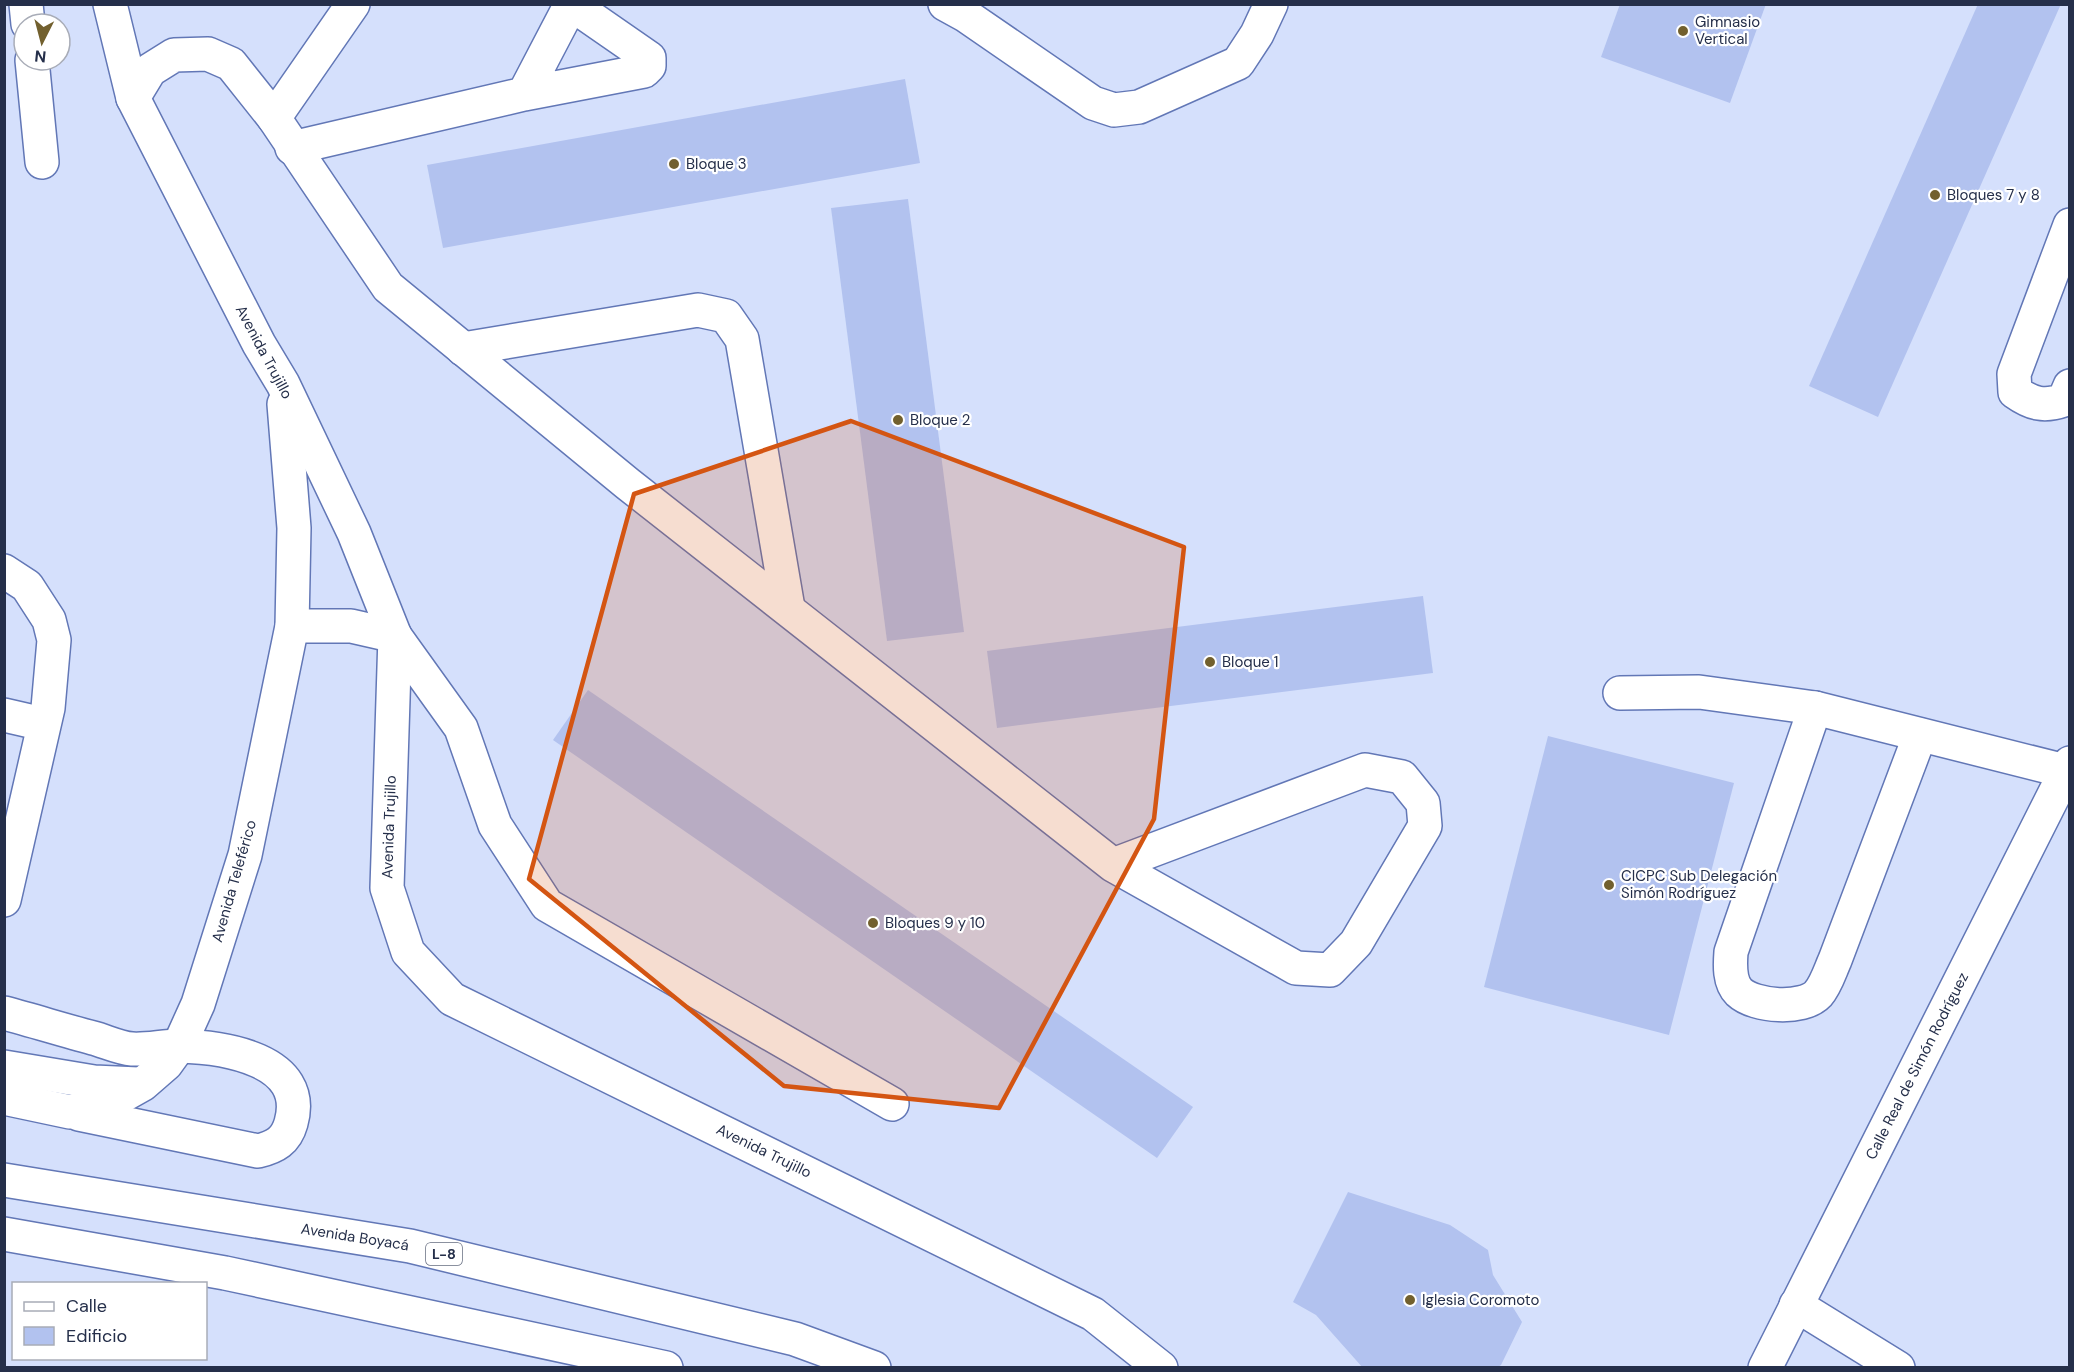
<svg xmlns="http://www.w3.org/2000/svg" width="2074" height="1372" font-family="'DM Sans',sans-serif">
	<rect width="100%" height="100%" fill="#d5e0fc"/>
	<g fill="#b2c2ef">
		<path d="M1620,4H1766L1730,103L1601,57Z"/>
		<path d="M1978,4H2061L1878,417L1809,386Z"/>
		<path d="M905,79L920,163L443,248L427,165Z"/>
		<path d="M908,199L964,632L887,641L831,208Z"/>
		<path d="M1423,596L1433,673L997,728L987,651Z"/>
		<path d="M588,690L1193,1107L1157,1158L553,740Z"/>
		<path d="M1548,736L1734,783L1669,1035L1484,987Z"/>
		<path d="M1348,1192L1450,1225L1488,1250L1493,1275L1522,1322L1501,1365L1496,1368H1363L1316,1315L1293,1302Z"/>
	</g>
	<g fill="none" stroke-linecap="round" stroke-linejoin="round">
		<g stroke="#6277b6" stroke-width="36">
			<g id="minor">
				<path d="M26,4L28,24"/>
				<path d="M110,4L133,98L259,344L283,384L354,533L395,636L387,888L408,952L452,999L1093,1314L1161,1368"/>
				<path d="M945,4L965,15L1093,103L1114,110L1139,107L1238,63L1257,34L1271,4"/>
				<path d="M32,60L42,162"/>
				<path d="M133,98L150,70L174,55L208,54L231,64L274,118L388,287L628,484L1113,865L1296,968L1330,970L1356,943L1425,826L1423,803L1402,777L1365,770L1113,865"/>
				<path d="M274,118L353,4"/>
				<path d="M292,148L524,94L644,71L649,66V58L571,4L524,94"/>
				<path d="M2070,225L2014,374L2015,392C2032,404 2044,407 2064,400L2070,386"/>
				<path d="M463,349L698,310L726,316L742,339L788,608"/>
				<path d="M4,571L27,586L49,620L54,640L48,708L4,900"/>
				<path d="M292,626H351L395,636"/>
				<path d="M395,636L461,728L495,825L547,905L892,1104"/>
				<path d="M1620,693L1699,692L1815,708L2065,771"/>
				<path d="M1815,708L1731,952C1730,965 1729,982 1739,992C1755,1007 1803,1010 1818,994C1826,985 1830,971 1835,960L1920,735"/>
				<path d="M4,715L43,724"/>
				<path d="M4,1013C34,1021 63,1030 93,1038C105,1041 119,1048 132,1049C147,1050 163,1046 178,1046C223,1047 309,1059 291,1123C286,1141 275,1147 258,1151L79,1114"/>
				<path d="M4,1067L94,1082L138,1084"/>
				<path d="M4,1098L70,1112L111,1102L143,1084L166,1064L179,1046L198,1004L245,855L292,626L294,528L284,404"/>
				<path d="M1796,1305L1898,1368"/>
				<path d="M1765,1368L2070,763"/>
			</g>
		</g>
		<g stroke="#6277b6" stroke-width="36">
			<g id="highway">
				<path d="M4,1180L410,1246L795,1339L874,1368"/>
				<path d="M4,1234L225,1273L666,1368"/>
			</g>
		</g>
		<use href="#minor" stroke="#fff" stroke-width="33"/>
		<use href="#highway" stroke="#fff" stroke-width="33"/>
	</g>
	<path fill="#d45512" fill-opacity="0.2" stroke="#d45512" stroke-width="4.5" stroke-linejoin="round" d="M851,421L1184,547L1154,819L999,1108L784,1086L529,879L634,494Z"/>
	<g fill="#72602e" stroke="#fff" stroke-width="2">
		<circle cx="1683" cy="31" r="6"/>
		<circle cx="674" cy="164" r="6"/>
		<circle cx="1935" cy="195" r="6"/>
		<circle cx="898" cy="420" r="6"/>
		<circle cx="1210" cy="662" r="6"/>
		<circle cx="1609" cy="885" r="6"/>
		<circle cx="873" cy="923" r="6"/>
		<circle cx="1410" cy="1300" r="6"/>
	</g>
	<g text-anchor="middle" stroke-width="4.5" stroke-linejoin="round" paint-order="stroke">
		<rect fill="#fff" stroke="#666d80" stroke-width="1.5" x="426" y="1243" width="36" height="22" rx="4.5"/>
		<g font-size="14" font-weight="bold" fill="#252f4a">
			<text x="444" y="1259">L-8</text>
		</g>
		<g font-size="15" fill="#252f4a" stroke="#fff" text-anchor="start">
			<text x="1695" y="27">Gimnasio<tspan x="1695" dy="17">Vertical</tspan></text>
			<text x="686" y="169">Bloque 3</text>
			<text x="1947" y="200">Bloques 7 y 8</text>
			<text x="910" y="425">Bloque 2</text>
			<text x="1222" y="667">Bloque 1</text>
			<text x="1621" y="881">CICPC Sub Delegación<tspan x="1621" dy="17">Simón Rodríguez</tspan></text>
			<text x="885" y="928">Bloques 9 y 10</text>
			<text x="1422" y="1305">Iglesia Coromoto</text>
		</g>
		<g font-size="15" fill="#252f4a" stroke="#fff">
			<text transform="translate(264 352) rotate(62)" y="5">Avenida Trujillo</text>
			<text transform="translate(389 827) rotate(-88)" y="5">Avenida Trujillo</text>
			<text transform="translate(234 881) rotate(-74)" y="5">Avenida Teleférico</text>
			<text transform="translate(1917 1066) rotate(-63)" y="5">Calle Real de Simón Rodríguez</text>
			<text transform="translate(764 1151) rotate(26)" y="5">Avenida Trujillo</text>
			<text transform="translate(355 1237) rotate(9)" y="5">Avenida Boyacá</text>
		</g>
	</g>
	<rect width="2074" height="1372" fill="none" stroke="#252f4a" stroke-width="12"/>
	<rect x="12" y="1282" width="195" height="78" fill="#ffffff" stroke="#a8acb7" stroke-width="1.5"/>
	<rect x="24" y="1302" width="30" height="9" fill="#ffffff" stroke="#a8acb7" stroke-width="1.5"/>
	<text x="66" y="1312" font-size="18" fill="#252f4a">Calle</text>
	<rect x="24" y="1327" width="30" height="18" fill="#b2c2ef" stroke="#a8acb7" stroke-width="1.5"/>
	<text x="66" y="1342" font-size="18" fill="#252f4a">Edificio</text>
	<g transform="translate(42 42) rotate(186)"><circle r="28" fill="#ffffff" stroke="#a8acb7" stroke-width="1.5"/>
	<path d="M0-4.5L10 22L0 15L-10 22Z" fill="#72602e"/>
	<text y="-9" font-size="16" font-weight="bold" text-anchor="middle" fill="#252f4a">N</text>
	</g>
</svg>
